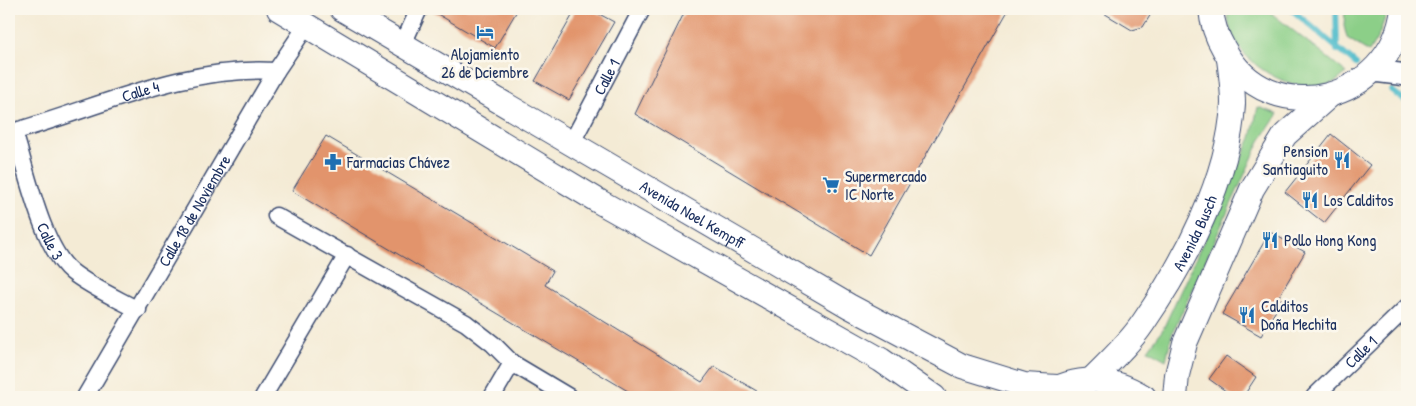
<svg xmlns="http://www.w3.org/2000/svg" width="1416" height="406" font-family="'Patrick Hand',sans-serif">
	<rect width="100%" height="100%" fill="#fbf7ec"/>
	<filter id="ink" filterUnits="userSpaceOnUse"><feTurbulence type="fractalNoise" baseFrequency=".02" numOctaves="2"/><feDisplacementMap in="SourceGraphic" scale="10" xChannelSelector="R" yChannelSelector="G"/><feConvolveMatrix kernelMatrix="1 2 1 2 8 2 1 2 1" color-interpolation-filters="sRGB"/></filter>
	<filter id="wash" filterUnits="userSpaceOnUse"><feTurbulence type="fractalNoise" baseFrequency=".0096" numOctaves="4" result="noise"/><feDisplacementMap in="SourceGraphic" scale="20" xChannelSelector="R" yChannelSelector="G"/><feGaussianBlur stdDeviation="1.12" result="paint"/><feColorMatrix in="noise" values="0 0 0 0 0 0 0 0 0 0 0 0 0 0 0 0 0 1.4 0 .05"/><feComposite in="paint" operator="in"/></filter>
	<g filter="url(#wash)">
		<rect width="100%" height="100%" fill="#f4ebd5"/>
		<g fill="#8ccf88" stroke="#547f73">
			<path d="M1227,9H1266L1347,73C1343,75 1339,80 1335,82C1299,97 1251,71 1234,39C1229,30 1228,19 1227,9Z"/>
			<path d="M1345,9H1388L1379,35L1369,52L1347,38L1344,26Z"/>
			<path d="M1258,107L1278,114L1260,141L1172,334L1166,360L1148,350L1163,329L1251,138Z"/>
		</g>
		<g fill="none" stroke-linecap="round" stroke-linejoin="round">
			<g stroke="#50bccb" stroke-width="6">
				<path d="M1291,9L1356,64"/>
				<path d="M1336,9L1337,50"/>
				<path d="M1392,91L1407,102"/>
			</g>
		</g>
		<g id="blocks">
			<g fill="#e2946c">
				<path d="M429,9H518L495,48Z"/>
				<path d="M576,9H590L614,22L569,100L535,81Z"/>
				<path d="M686,9H1009L869,255L635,114Z"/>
				<path d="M1097,9H1154L1143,27L1132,30Z"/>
				<path d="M1331,134L1370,165L1324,223L1285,192Z"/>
				<path d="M326,136L553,271L545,285L702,382L714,366L767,397H638L292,191Z"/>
				<path d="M1270,232L1305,252L1278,298L1282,300L1261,336L1222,314Z"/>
				<path d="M1226,356L1256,377L1243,397H1234L1209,379Z"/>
			</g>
		</g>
	</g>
	<g filter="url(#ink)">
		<use href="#blocks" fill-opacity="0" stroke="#3c4b70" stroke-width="1"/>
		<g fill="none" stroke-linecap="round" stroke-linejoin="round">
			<g stroke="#3c4b70" stroke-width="19">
				<g id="minor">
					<path d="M403,44L419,9"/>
					<path id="s1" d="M14,132C26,169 42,248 72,272C91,287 116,298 138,310"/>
					<path id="s2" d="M9,133C96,109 184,65 276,71"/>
					<path id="s3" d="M571,144L642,9"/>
					<path d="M276,216L466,323L493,344L512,363L569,397"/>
					<path id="s4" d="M85,397L276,71L307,25"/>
					<path d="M263,397L347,255"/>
					<path d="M492,397L512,363"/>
					<path id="s5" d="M1314,397L1407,307"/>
				</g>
			</g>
			<g stroke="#3c4b70" stroke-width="24">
				<path id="tertiary" d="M1374,71L1407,75"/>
			</g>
			<g stroke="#3c4b70" stroke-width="26">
				<g id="secondary">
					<path d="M279,9L600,202L881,360L934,397"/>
					<path id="s6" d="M342,9L849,306L962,366L1024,385L1057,387"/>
					<path d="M1211,9C1212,23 1217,37 1224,49C1269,133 1392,102 1403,9"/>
					<path id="s7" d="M1092,379C1110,361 1129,344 1143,323C1185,262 1229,179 1233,104C1233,89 1231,74 1229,59"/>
					<path d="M1044,395C1077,375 1111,376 1144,397"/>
					<path d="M1175,397L1177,375L1185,343L1252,189L1285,135L1330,95"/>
				</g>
			</g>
			<use href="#minor" stroke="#fff" stroke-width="16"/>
			<use href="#tertiary" stroke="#fff" stroke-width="21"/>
			<use href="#secondary" stroke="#fff" stroke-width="24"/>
		</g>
	</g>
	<defs>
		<g id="hotel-bare" transform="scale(1.35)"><path d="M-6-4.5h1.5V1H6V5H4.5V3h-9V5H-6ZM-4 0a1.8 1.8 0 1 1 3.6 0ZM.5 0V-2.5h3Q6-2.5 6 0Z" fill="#1f6fb2" stroke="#fbf7ec" stroke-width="2.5" paint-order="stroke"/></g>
		<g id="restaurant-bare" transform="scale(1.35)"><path d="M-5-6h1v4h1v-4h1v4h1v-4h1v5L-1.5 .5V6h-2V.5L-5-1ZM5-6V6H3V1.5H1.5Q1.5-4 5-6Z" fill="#1f6fb2" stroke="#fbf7ec" stroke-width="2.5" paint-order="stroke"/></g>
		<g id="pharmacy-bare" transform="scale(1.35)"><path d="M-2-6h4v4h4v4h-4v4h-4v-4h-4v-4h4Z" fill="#1f6fb2" stroke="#fbf7ec" stroke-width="2.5" paint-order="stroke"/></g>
		<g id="supermarket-bare" transform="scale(1.35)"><path d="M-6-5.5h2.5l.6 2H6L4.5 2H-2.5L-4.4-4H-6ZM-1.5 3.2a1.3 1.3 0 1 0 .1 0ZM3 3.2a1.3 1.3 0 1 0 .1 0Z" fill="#1f6fb2" stroke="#fbf7ec" stroke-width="2.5" paint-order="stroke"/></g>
	</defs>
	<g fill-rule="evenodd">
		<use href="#hotel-bare" x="485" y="32"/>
		<use href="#restaurant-bare" x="1342" y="160"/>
		<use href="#pharmacy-bare" x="333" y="162"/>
		<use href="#supermarket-bare" x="831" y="185"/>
		<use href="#restaurant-bare" x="1310" y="200"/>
		<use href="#restaurant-bare" x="1270" y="240"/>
		<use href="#restaurant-bare" x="1247" y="315"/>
	</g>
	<g text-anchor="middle" stroke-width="5" stroke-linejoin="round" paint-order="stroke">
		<g font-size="16" fill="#1b2f5e" stroke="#fbf7ec" text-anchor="start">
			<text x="485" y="60" text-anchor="middle">Alojamiento<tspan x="485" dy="18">26 de Dciembre</tspan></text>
			<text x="1328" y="157" text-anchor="end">Pension<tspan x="1328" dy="18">Santiaguito</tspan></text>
			<text x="347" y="168">Farmacias Chávez</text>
			<text x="845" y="182">Supermercado<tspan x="845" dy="18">IC Norte</tspan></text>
			<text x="1324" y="206">Los Calditos</text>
			<text x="1284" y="246">Pollo Hong Kong</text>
			<text x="1261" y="312">Calditos<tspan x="1261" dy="18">Doña Mechita</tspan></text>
		</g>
		<g font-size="16" fill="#1b2f5e" stroke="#fbf7ec">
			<text dy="6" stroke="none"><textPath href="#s3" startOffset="76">Calle 1</textPath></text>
			<text dy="6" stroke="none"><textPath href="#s2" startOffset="138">Calle 4</textPath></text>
			<text dy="6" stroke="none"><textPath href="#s4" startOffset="216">Calle 18 de Noviembre</textPath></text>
			<text dy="6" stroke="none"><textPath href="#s6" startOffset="406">Avenida Noel Kempff</textPath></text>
			<text dy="6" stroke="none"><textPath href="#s7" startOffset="180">Avenida Busch</textPath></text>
			<text dy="6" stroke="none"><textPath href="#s1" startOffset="115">Calle 3</textPath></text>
			<text dy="6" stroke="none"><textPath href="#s5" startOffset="65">Calle 1</textPath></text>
		</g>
	</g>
	<rect width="1416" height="406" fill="none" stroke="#fbf7ec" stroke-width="30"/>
</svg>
